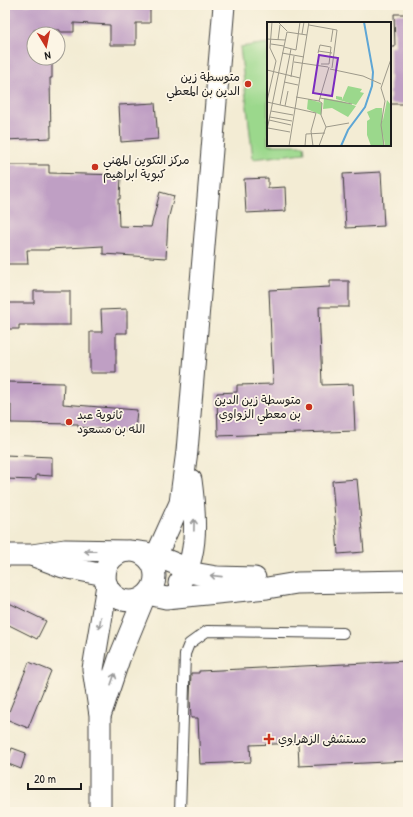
<svg xmlns="http://www.w3.org/2000/svg" width="413" height="817" font-family="'Patrick Hand','Playpen Sans Arabic',sans-serif">
	<rect width="100%" height="100%" fill="#fcf5e5"/>
	<filter id="ink" filterUnits="userSpaceOnUse"><feTurbulence type="fractalNoise" baseFrequency=".025" numOctaves="2"/><feDisplacementMap in="SourceGraphic" scale="8" xChannelSelector="R" yChannelSelector="G"/><feConvolveMatrix kernelMatrix="1 2 1 2 8 2 1 2 1" color-interpolation-filters="sRGB"/></filter>
	<filter id="wash" filterUnits="userSpaceOnUse"><feTurbulence type="fractalNoise" baseFrequency=".012" numOctaves="4" result="noise"/><feDisplacementMap in="SourceGraphic" scale="16" xChannelSelector="R" yChannelSelector="G"/><feGaussianBlur stdDeviation="0.9" result="paint"/><feColorMatrix in="noise" values="0 0 0 0 0 0 0 0 0 0 0 0 0 0 0 0 0 1.4 0 .05"/><feComposite in="paint" operator="in"/></filter>
	<g filter="url(#wash)">
		<rect width="100%" height="100%" fill="#f3ecd4"/>
		<path fill="#9bd88c" stroke="#5c7a54" d="M268,43V145H304L305,153L253,159L240,47Z"/>
		<g id="blocks">
			<g fill="#bf9fc4">
				<path d="M5,5H150V23H136V45H110V25L74,23V32H60V30H34V58H52V78H50L51,138L5,140Z"/>
				<path d="M394,14H408V104H390V47H395Z"/>
				<path d="M155,103L158,139L121,142L119,105Z"/>
				<path d="M5,165H49V173L121,175L120,199H118L119,226L151,227L160,192L174,196L168,220L166,258L103,254V246L49,249V250H27L28,264H5Z"/>
				<path d="M381,172L384,226L346,228L343,174Z"/>
				<path d="M268,178V188L285,187L286,211L246,213L244,179Z"/>
				<path d="M330,281H349V307H319L322,385L353,384L355,431L218,436L217,393L237,392V385L273,384L269,290L330,287Z"/>
				<path d="M34,291H70V325H19V329H5V303H34Z"/>
				<path d="M127,309V333H116V373H90V332H102L101,310Z"/>
				<path d="M5,382L64,383L63,404L137,410L135,432L78,427V424L11,423V405H5Z"/>
				<path d="M5,455L52,457V476L36,475V480L5,479Z"/>
				<path d="M357,479L364,552L338,554L332,481Z"/>
				<path d="M5,601L46,621L37,639L5,623Z"/>
				<path d="M408,661V761L299,766L298,743L250,745L251,762L200,764L198,718H191L190,699L191,673H199V671Z"/>
				<path d="M29,662L51,671L28,728L6,719Z"/>
				<path d="M12,748L26,753L21,769L6,763Z"/>
			</g>
		</g>
	</g>
	<g filter="url(#ink)">
		<use href="#blocks" fill-opacity="0" stroke="#3c3b38" stroke-width="1"/>
		<g fill="none" stroke-linecap="round" stroke-linejoin="round">
			<g stroke="#3c3b38" stroke-width="12">
				<path id="lane" d="M180,812L185,654L189,644L207,631L343,633"/>
			</g>
			<g stroke="#3c3b38" stroke-width="23">
				<g id="street">
					<circle cx="130" cy="576" r="25"/>
					<path d="M138,552L146,553L156,556L176,564L187,572L217,577L255,578"/>
					<path d="M5,555H32L65,550L128,551"/>
					<path d="M34,556L63,567L105,575"/>
					<path d="M156,556L180,503L187,451L224,5"/>
					<path d="M179,583C200,558 195,510 191,480"/>
					<path d="M148,594L166,598L267,588L297,583L408,581"/>
					<path d="M101,713L119,659L144,598"/>
					<path d="M100,812V715L93,669L107,585"/>
				</g>
			</g>
			<use href="#lane" stroke="#fff" stroke-width="10"/>
			<use href="#street" stroke="#fff" stroke-width="21"/>
		</g>
		<defs><path id="oneway-shaft" d="M-6 0H5M1.5-3L5.5 0L1.5 3" fill="none" stroke-width="1.6" stroke-linecap="round" stroke-linejoin="round"/></defs>
		<g stroke="#999">
			<use href="#oneway-shaft" transform="translate(194 525) rotate(-89)"/>
			<use href="#oneway-shaft" transform="translate(90 551) rotate(-179)"/>
			<use href="#oneway-shaft" transform="translate(216 576) rotate(-174)"/>
			<use href="#oneway-shaft" transform="translate(100 623) rotate(99)"/>
			<use href="#oneway-shaft" transform="translate(113 679) rotate(-71)"/>
		</g>
	</g>
	<g fill="#c8321e" stroke="#fcf5e5" stroke-width="1.5">
		<circle cx="248" cy="84" r="4"/>
		<circle cx="95" cy="167" r="4"/>
		<circle cx="309" cy="407" r="4"/>
		<circle cx="69" cy="422" r="4"/>
		<path d="M267 733h4v4h4v4h-4v4h-4v-4h-4v-4h4z"/>
	</g>
	<g text-anchor="middle" stroke-width="3.5" stroke-linejoin="round" paint-order="stroke">
		<g font-size="12" fill="#1c1c1c" stroke="#fcf5e5" text-anchor="start">
			<text x="240" y="81" text-anchor="end">متوسطة زين<tspan x="240" dy="14">الدين بن المعطي</tspan></text>
			<text x="103" y="164">مركز التكوين المهني<tspan x="103" dy="14">كبوية ابراهيم</tspan></text>
			<text x="301" y="404" text-anchor="end">متوسطة زين الدين<tspan x="301" dy="14">بن معطي الزواوي</tspan></text>
			<text x="77" y="419">ثانوية عبد<tspan x="77" dy="14">الله بن مسعود</tspan></text>
			<text x="278" y="743">مستشفى الزهراوي</text>
		</g>
	</g>
	<g transform="translate(267 22)">
		<rect width="124" height="124" fill="#f3ecd4"/>
		<path d="M81,64L95,67L93,70L97,71L89,83L69,77V74L75,75V78ZM57,76L74,79L89,84L81,95L65,86L56,87ZM41,77L55,81L54,93L40,87ZM120,78L124,83V124H118L115,103ZM109,86H115L117,124H104L100,113V99L103,97L100,90Z" fill="#9bd88c"/>
		<path fill="none" stroke="#5ea6d5" stroke-width="2" d="M74,124L81,108L98,85L105,64L106,50L97,0"/>
		<path fill="none" stroke="#9d998a" stroke-width="1" d="M11,0L20,9M42,3L70,8L65,46M20,10L40,13M35,12L37,0M0,17L18,18M11,18L13,3M64,20L66,7M4,22L17,24M17,25L29,28L33,0M51,29L65,31M15,31L37,35M51,31L53,23L64,25L62,42H54M27,40L61,45M63,47L96,54L114,62M0,48L33,56M24,55L27,34M17,60L31,63M29,75L52,79L62,45M53,76L85,82M0,79L9,39L3,26L5,0M0,80L49,91L44,109L46,124M13,83L24,27M18,84L21,69M4,89L26,93M3,95L25,99M2,98L24,103M59,105L82,101M1,106L23,110M0,108L20,10M22,124L42,0M38,124L39,112L58,111M52,124L59,105L54,93L55,81L52,79M117,124L114,103L118,79L114,66L124,37"/>
		<path fill="#7b2cbf" fill-opacity="0.15" stroke="#7b2cbf" stroke-width="2" d="M52,33L71,36L65,74L46,71Z"/>
		<rect width="124" height="124" fill="none" stroke="#1c1c1c" stroke-width="2"/>
	</g>
	<rect width="413" height="817" fill="none" stroke="#fcf5e5" stroke-width="20"/>
	<g transform="translate(46 46) rotate(170)"><circle r="19" fill="#fcf5e5" stroke="#a29e95"/>
	<path d="M0-3L7 15L0 10L-7 15Z" fill="#c8321e"/>
	<text y="-6" font-size="11" font-weight="bold" text-anchor="middle" fill="#1c1c1c">N</text>
	</g>
	<path d="M28 783v6h53v-6" fill="none" stroke="#1c1c1c" stroke-width="2"/>
	<text x="34" y="783" font-size="12" fill="#1c1c1c" stroke="#fcf5e5" stroke-width="3" paint-order="stroke">20 m</text>
</svg>
